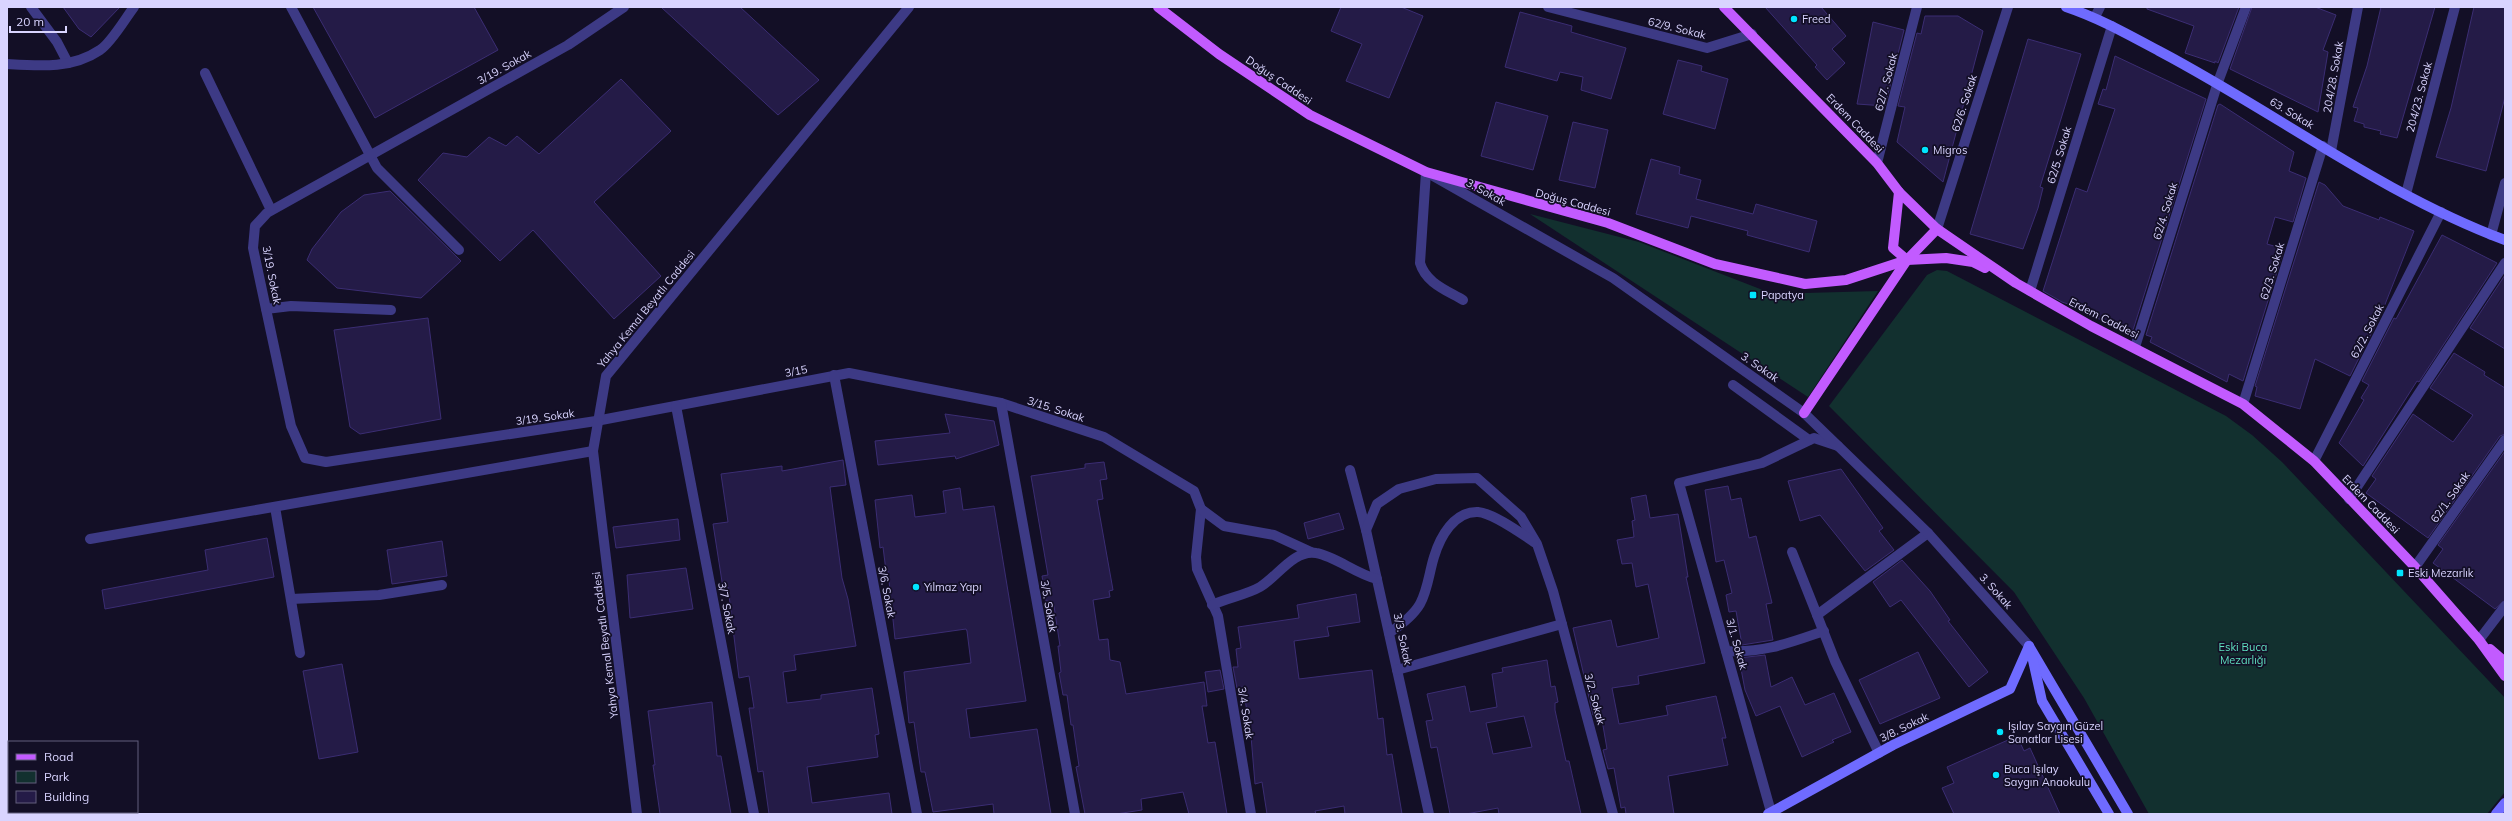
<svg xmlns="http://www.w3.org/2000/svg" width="2512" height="821" font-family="Mulish,sans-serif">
	<rect width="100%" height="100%" fill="#130f26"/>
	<g fill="#12302f">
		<path d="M1530,214L1639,242L1773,294L1878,291L1808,397Z"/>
		<path d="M1937,270L1947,271L2226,416L2252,435L2282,462L2505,698V792L2487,814H2149L2084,698L2014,592L1829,406L1927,275Z"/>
	</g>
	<g fill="#241b47" stroke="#3b2d73" fill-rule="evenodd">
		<path d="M63,7H120L91,37L79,29Z"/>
		<path d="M313,7H474L498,50L375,118Z"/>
		<path d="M661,7H740L819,80L778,115Z"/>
		<path d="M1341,7H1401L1423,16L1389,98L1346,81L1362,44L1331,31Z"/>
		<path d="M1765,7H1821L1846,36L1832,49L1845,63L1827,80L1815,67L1817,65Z"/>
		<path d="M2147,7H2239L2218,63L2215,61V63L2185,53L2194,26L2147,9Z"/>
		<path d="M2252,7H2315L2336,15L2323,50L2328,52L2318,112L2230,69Z"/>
		<path d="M2381,7H2435L2397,138L2380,134L2381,131L2364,127V124L2354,121L2358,108L2353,107L2367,66Z"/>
		<path d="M2474,7H2505V97L2486,171L2436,157L2451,108Z"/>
		<path d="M1520,12L1572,26L1571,32L1626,48L1611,99L1581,90L1583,77L1560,72L1557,81L1505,67Z"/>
		<path d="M1925,16H1958L1983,31L1943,182L1897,142L1905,107L1898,106L1917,33L1921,34Z"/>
		<path d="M1873,22L1904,30L1885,106L1857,104Z"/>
		<path d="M2028,39L2081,54L2040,187L2043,188L2038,208L2023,249L1970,234Z"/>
		<path d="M2115,56L2206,99L2133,330L2087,315L2089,311L2062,302L2043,291L2076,188L2087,192L2115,109L2098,104L2103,89L2106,90Z"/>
		<path d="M1678,60L1702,66L1701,71L1728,79L1715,129L1663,114Z"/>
		<path d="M621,79L671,131L594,202L661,276L614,319L533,230L500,261L418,180L443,153L467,157L489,137L506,146L517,136L539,154Z"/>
		<path d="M1496,102L1548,116L1533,170L1481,156Z"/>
		<path d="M2220,104L2294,152L2289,171L2306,178L2293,222L2275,217L2267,244L2284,249L2243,381L2229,374L2227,382L2150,342L2152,337L2146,335L2218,105Z"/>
		<path d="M1573,122L1608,130L1595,188L1559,180Z"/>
		<path d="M1651,159L1680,167L1679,174L1701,180L1696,199L1753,214L1756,204L1817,221L1809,252L1747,235L1748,231L1691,216L1688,228L1636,214Z"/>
		<path d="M2319,182L2325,185L2343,206L2379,220L2380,217L2414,231L2382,312L2350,376L2315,359L2300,409L2255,396L2257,387L2255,386Z"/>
		<path d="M390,191L461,261L421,298L337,288L307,260L312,249L341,212L364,195Z"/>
		<path d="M2442,235L2497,263L2419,382L2417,381L2363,466L2339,443L2364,400L2361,398L2369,385L2362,381L2394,318L2396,319Z"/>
		<path d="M2505,275V349L2470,328Z"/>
		<path d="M428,318L441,419L360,434L350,427L334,330Z"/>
		<path d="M2454,353L2485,372L2484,375L2505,388V434L2500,436L2428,538L2366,493L2376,479L2372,476L2413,414L2453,442L2473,415L2430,388Z"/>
		<path d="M945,414L994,421L999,445L956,459L955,456L878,465L875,441L950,433Z"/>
		<path d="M2505,451V600L2495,609L2433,563L2443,549L2438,545Z"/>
		<path d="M843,460L846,485L830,487L842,578L848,599L856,646L794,655L796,670L783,672L787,703L821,699V695L872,688L879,734L875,735L878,757L807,767L812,803L889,793L892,814H769L763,771L758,772L755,750L749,708H754L749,676L739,678L728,587L723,588L713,524L728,522L721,474L782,466V471Z"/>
		<path d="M1104,462L1107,479L1100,480L1103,499L1097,500L1113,590L1109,591L1110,597L1093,600L1099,640L1108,639L1110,660L1120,662L1126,694L1204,682L1207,706H1202L1208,743L1215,742L1227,814H1189L1183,792L1141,799L1142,810L1116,814H1085L1076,767L1079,766L1073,725H1071L1067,695H1063L1059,673L1061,672L1058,646H1060L1054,606L1052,601H1046L1042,576L1048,575L1031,476L1085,468V464Z"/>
		<path d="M1841,469L1883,528L1879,531L1894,550L1865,571L1820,515L1800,521L1788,481Z"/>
		<path d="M1728,486L1731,500L1741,498L1749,538L1756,536L1772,603L1766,604L1773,640L1742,645L1736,611L1729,612L1726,595L1732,593L1724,560L1716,562L1705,490Z"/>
		<path d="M960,488L963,510L994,506L1026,701L966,709L970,738L1037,729L1051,814H994L993,804L933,812L925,772H921L914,722L909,723L904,672L971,663L967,631L966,629L895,639L888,571H886L883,547L880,548L875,500L912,495L915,517L946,513L943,491Z"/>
		<path d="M1646,495L1650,518L1678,514L1688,577H1686L1705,663L1638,676L1639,684L1612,688L1619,724L1668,715L1666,706L1716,696L1726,738H1722L1728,765L1668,776L1674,814H1626L1625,807L1621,808L1614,768L1608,769L1603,750L1607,749L1601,714L1593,715L1573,628L1611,620L1617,647L1659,638L1648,584L1636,587L1632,563L1622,564L1617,540L1634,537L1632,521L1635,520L1631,498Z"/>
		<path d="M1339,513L1344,529L1308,539L1304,523Z"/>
		<path d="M678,519L680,540L616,548L613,527Z"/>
		<path d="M267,538L274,577L105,609L102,590L208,570L205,550Z"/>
		<path d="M442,541L447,576L392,584L387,550Z"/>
		<path d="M1902,560L1930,591L1950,620L1948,621L1988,672L1969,687L1901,600L1890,607L1873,582Z"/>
		<path d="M686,568L693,609L630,618L627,575Z"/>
		<path d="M1356,594L1360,622L1327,627L1329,636L1294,641L1299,679L1372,670L1378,719L1383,718L1387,755L1392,754L1402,814H1345L1344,806L1315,811L1316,814H1267L1262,782L1255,784L1251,736L1243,687L1237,688L1233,667H1238L1236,649L1241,648L1238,627L1299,618L1297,605Z"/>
		<path d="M1918,652L1940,698L1880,724L1859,680Z"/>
		<path d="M1765,655L1771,687L1792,677L1805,705L1834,693L1851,732L1832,740L1834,742L1802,757L1780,706L1756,716L1745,690L1739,658Z"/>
		<path d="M1547,660L1551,687L1555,686L1558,702L1555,703V710L1566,761H1569L1581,814H1499L1498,808L1466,814H1450L1437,747L1431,748L1426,721L1433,720L1427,694L1465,686L1470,712L1497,707L1492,674L1503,672L1502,668ZM1524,716L1532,747L1493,754L1486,723Z"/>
		<path d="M342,664L358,752L319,759L303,671Z"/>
		<path d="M1220,670L1224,689L1208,692L1205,672Z"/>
		<path d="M712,702L717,756H721L731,814H660L653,765H655L648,711Z"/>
		<path d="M2017,736L2024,751L2030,748L2060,814H1954L1942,788L1954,783L1947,767Z"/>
	</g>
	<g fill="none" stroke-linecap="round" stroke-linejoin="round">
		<g stroke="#3d3a85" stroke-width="10">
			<path d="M291,7L377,168L459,250"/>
			<path d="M205,73L271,210"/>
			<path d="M266,309L291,306L391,310"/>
			<path d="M275,507L300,653"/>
			<path d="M90,539L593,451"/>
			<path d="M291,599L379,595L442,585"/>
		</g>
		<g stroke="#3d3a85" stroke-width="10">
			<path d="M31,7L57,42L68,63"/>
			<path d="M624,7L568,45L267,213L255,226L253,248L291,426L305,458L326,462L596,421L849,373L1001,403L1104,437L1194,491L1201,509L1196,557L1197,569L1218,616L1251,814"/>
			<path d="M1548,7L1707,48L1752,34"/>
			<path d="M2095,17L2100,7"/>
			<path d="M7,64C39,66 72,69 100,50C111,43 125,19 134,7"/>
			<path d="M2331,151L2358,7"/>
			<path d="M1877,163L1917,7"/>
			<path d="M1426,172L1420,263C1426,283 1446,290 1463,300"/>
			<path d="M2406,194L2455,7"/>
			<path d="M1937,229L2008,7"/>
			<path d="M2491,235L2505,183"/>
			<path d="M2030,291L2112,26"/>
			<path d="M2135,347L2218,82L2246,7"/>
			<path d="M834,375L917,814"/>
			<path d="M1733,385L1809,440"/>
			<path d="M1001,403L1075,814"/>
			<path d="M2243,404L2323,146"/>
			<path d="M676,406L754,814"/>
			<path d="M2314,461L2441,212"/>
			<path d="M1350,470L1366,530L1429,814"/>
			<path d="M2349,499L2505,263"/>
			<path d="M1201,509L1224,526L1274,535L1311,552"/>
			<path d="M1366,530L1377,504L1399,489L1436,479L1477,478L1521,517L1537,544L1553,591L1613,814"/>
			<path d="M1792,552L1817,615"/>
			<path d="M2415,567L2505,440"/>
			<path d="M1212,605C1227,598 1246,595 1260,587C1277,577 1294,549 1316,553C1335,556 1356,574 1377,579"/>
			<path d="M1389,633C1401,625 1413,616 1420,604C1428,589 1429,573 1434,557C1440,537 1454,511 1478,512C1493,513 1522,534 1534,542"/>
			<path d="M2479,640L2505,606"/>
			<path d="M1726,651C1764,653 1789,643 1824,631"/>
			<path d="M1397,670L1562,624"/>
			<path d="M1879,753L1835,661L1817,615L1928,533"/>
			<path d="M1771,812L1679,483L1762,463L1814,438L1838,446"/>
		</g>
		<g stroke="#3d3a85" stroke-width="10">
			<path d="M1433,176L1613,278L1804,413L1928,533L2029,646"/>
			<path d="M637,814L593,451L606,376L909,7"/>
		</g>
		<g stroke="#6f6bff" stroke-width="10">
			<path d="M2066,7C2099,18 2129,35 2159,51C2275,112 2382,194 2505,240"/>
			<path d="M2029,646L2128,814"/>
			<path d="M2032,656L2042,701L2109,814"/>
			<path d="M1768,814L1893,745L2010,689L2029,646"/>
			<path d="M2496,814L2505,803"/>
		</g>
		<g stroke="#c25bff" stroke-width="10">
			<path d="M1158,7L1219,54L1310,115L1426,172L1608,223L1715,264L1805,284L1846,280L1907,260L1946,258L1973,262L1985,268"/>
			<path d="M1724,7L1877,163L1899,192L1937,229L2016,283L2091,326L2243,404L2314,461L2415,567L2479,640L2505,676"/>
			<path d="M1899,192L1893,248L1907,260"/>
			<path d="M1804,413L1907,260L1937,229"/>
			<path d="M2490,649L2505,662"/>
		</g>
	</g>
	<g fill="#00e5ff" stroke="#130f26" stroke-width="1.5">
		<circle cx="1794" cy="19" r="4"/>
		<circle cx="1925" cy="150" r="4"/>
		<rect x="1749" y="291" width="8" height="8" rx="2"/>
		<rect x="2396" y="569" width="8" height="8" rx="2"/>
		<circle cx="916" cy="587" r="4"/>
		<circle cx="2000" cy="732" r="4"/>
		<circle cx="1996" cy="775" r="4"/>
	</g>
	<g text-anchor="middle" stroke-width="3.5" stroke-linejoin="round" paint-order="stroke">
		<g font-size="11" fill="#d9d4ff" stroke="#130f26" text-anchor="start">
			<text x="1802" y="23">Freed</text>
			<text x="1933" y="154">Migros</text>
			<text x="1761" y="299">Papatya</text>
			<text x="2408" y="577">Eski Mezarlık</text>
			<text x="924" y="591">Yılmaz Yapı</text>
			<text x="2008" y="730">Işılay Saygın Güzel<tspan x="2008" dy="13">Sanatlar Lisesi</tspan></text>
			<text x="2004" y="773">Buca Işılay<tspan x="2004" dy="13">Saygın Anaokulu</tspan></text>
		</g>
		<g font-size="11" fill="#d9d4ff" stroke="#130f26">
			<text transform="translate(1677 28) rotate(14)" y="4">62/9. Sokak</text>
			<text transform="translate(504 67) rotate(-29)" y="4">3/19. Sokak</text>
			<text transform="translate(2333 77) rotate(-80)" y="4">204/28. Sokak</text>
			<text transform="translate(1279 80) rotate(34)" y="4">Doğuş Caddesi</text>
			<text transform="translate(1886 82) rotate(-75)" y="4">62/7. Sokak</text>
			<text transform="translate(2419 97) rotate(-75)" y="4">204/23. Sokak</text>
			<text transform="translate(1964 103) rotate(-72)" y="4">62/6. Sokak</text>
			<text transform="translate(2292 113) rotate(31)" y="4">63. Sokak</text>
			<text transform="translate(1855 123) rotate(46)" y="4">Erdem Caddesi</text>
			<text transform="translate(2059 155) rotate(-73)" y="4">62/5. Sokak</text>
			<text transform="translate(1486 192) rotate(29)" y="4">3. Sokak</text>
			<text transform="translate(1573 202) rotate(15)" y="4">Doğuş Caddesi</text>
			<text transform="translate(2165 211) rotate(-73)" y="4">62/4. Sokak</text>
			<text transform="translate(2272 271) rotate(-73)" y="4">62/3. Sokak</text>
			<text transform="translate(272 275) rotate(79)" y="4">3/19. Sokak</text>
			<text transform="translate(646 309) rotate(-51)" y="4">Yahya Kemal Beyatlı Caddesi</text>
			<text transform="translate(2104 318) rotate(27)" y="4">Erdem Caddesi</text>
			<text transform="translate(2367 331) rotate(-63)" y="4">62/2. Sokak</text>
			<text transform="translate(1760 367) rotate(35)" y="4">3. Sokak</text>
			<text transform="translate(796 371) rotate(-11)" y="4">3/15</text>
			<text transform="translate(1056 409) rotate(18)" y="4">3/15. Sokak</text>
			<text transform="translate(545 417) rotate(-8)" y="4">3/19. Sokak</text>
			<text transform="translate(2450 497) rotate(-55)" y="4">62/1. Sokak</text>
			<text transform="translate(2371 504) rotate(46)" y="4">Erdem Caddesi</text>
			<text transform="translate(1996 591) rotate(48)" y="4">3. Sokak</text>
			<text transform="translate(887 592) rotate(79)" y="4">3/6. Sokak</text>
			<text transform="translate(1049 606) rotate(80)" y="4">3/5. Sokak</text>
			<text transform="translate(727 608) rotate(79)" y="4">3/7. Sokak</text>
			<text transform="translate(1403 639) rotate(78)" y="4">3/3. Sokak</text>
			<text transform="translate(1737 644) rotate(74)" y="4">3/1. Sokak</text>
			<text transform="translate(605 645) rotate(-97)" y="4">Yahya Kemal Beyatlı Caddesi</text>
			<text transform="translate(1595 699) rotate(75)" y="4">3/2. Sokak</text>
			<text transform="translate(1246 713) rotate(81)" y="4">3/4. Sokak</text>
			<text transform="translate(1904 727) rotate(-26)" y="4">3/8. Sokak</text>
		</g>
		<g font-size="11" fill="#5fe0c0" stroke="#130f26">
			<text x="2243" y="651">Eski Buca<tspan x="2243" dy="13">Mezarlığı</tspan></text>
		</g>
	</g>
	<rect width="2512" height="821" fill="none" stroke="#d9d4ff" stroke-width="16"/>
	<rect x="8" y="741" width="130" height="72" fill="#130f26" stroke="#625e7d"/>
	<rect x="16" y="754" width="20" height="6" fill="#c25bff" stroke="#625e7d"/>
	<text x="44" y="761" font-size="12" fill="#d9d4ff">Road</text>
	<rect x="16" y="771" width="20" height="12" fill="#12302f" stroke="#625e7d"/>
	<text x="44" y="781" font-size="12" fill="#d9d4ff">Park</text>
	<rect x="16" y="791" width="20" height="12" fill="#241b47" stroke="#625e7d"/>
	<text x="44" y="801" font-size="12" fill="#d9d4ff">Building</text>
	<path d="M10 26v6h56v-6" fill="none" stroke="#d9d4ff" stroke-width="2"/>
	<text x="16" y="26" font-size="12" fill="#d9d4ff" stroke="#130f26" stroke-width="3" paint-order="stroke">20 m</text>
</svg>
